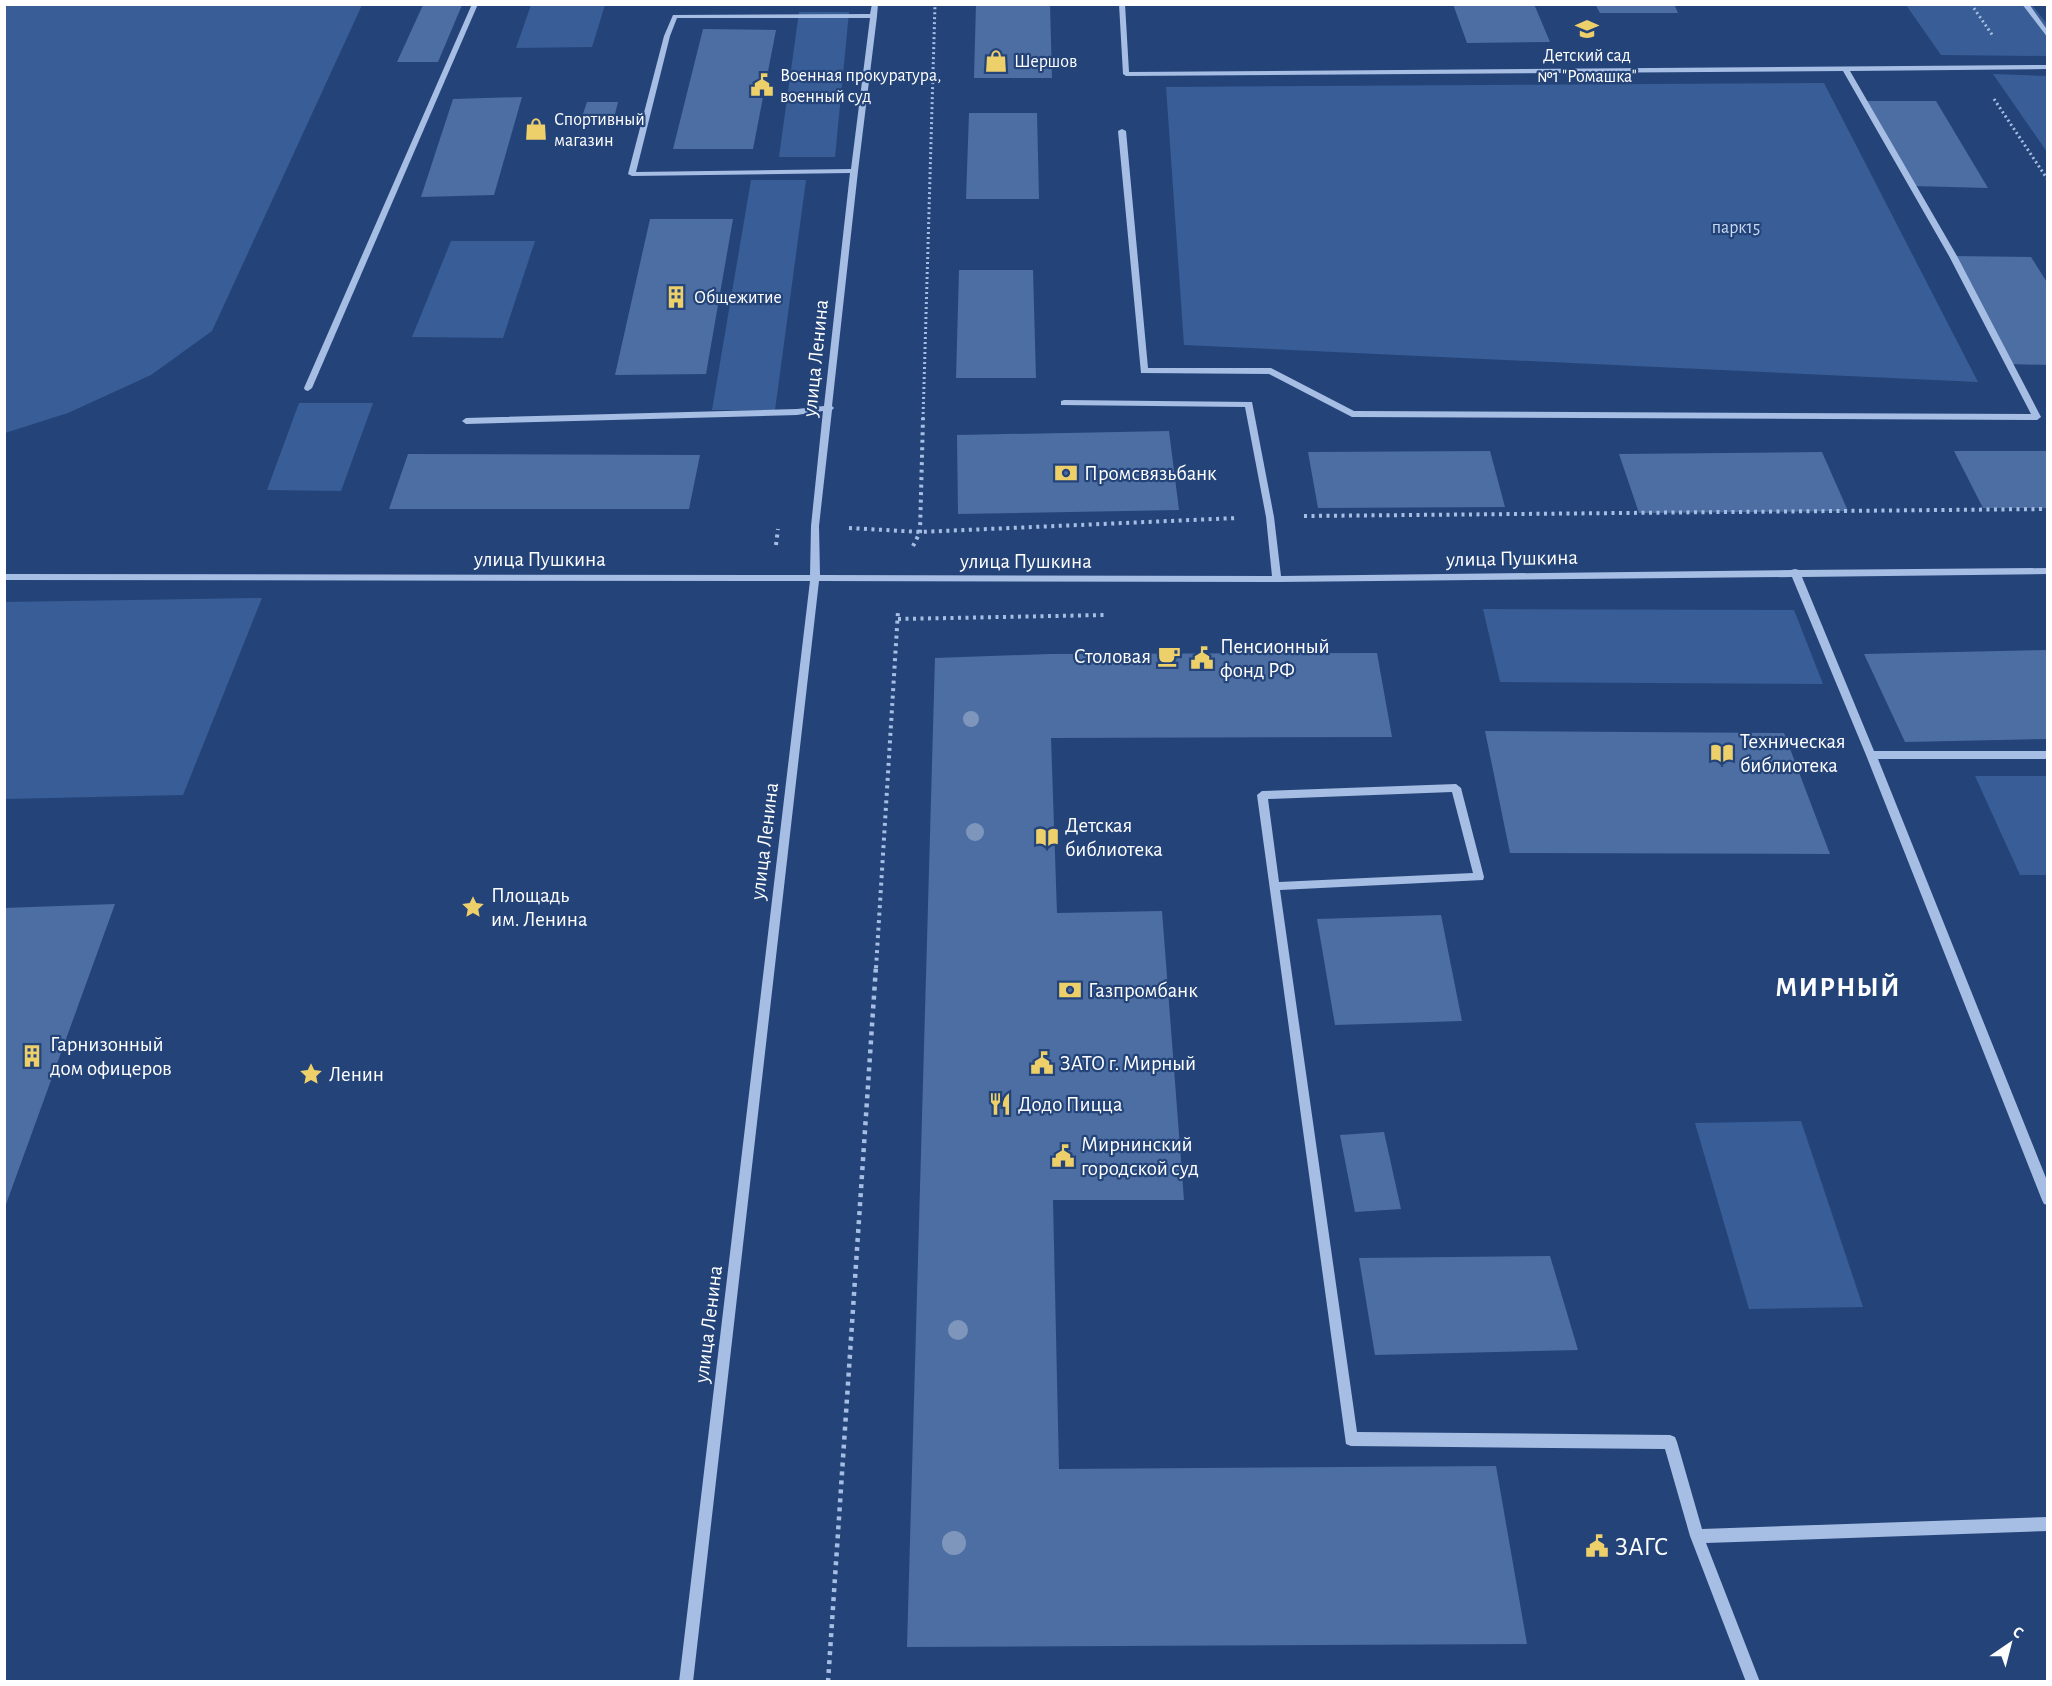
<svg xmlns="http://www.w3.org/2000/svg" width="2052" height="1686" font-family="'Alegreya Sans',sans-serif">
	<rect width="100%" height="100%" fill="#244479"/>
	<g fill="#385d97">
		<path d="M5,4L362,5L212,331L151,375L68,413L5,433Z"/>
		<path d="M531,5H605L592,47L516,48Z"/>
		<path d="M1906,5H2032L2047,24V56L1941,55Z"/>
		<path d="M799,12H849L835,157H779Z"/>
		<path d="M1993,74L2047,76V152Z"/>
		<path d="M1824,83L1978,382L1184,345L1166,87Z"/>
		<path d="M751,180H806L775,410H712Z"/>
		<path d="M451,241H535L503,338L412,337Z"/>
		<path d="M299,403H373L341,491L267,490Z"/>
		<path d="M262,598L183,795L5,799V602Z"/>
		<path d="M1483,609L1794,610L1823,684L1500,682Z"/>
		<path d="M1975,776H2047V875H2020Z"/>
		<path d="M1801,1121L1863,1307L1749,1309L1695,1123Z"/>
	</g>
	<g fill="#4c6ea3">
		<path d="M976,4H1050L1052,78H974Z"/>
		<path d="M1453,4H1534L1550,42L1467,43Z"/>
		<path d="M1595,4H1674L1678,13H1600Z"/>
		<path d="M423,5H462L438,62H397Z"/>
		<path d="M703,29L776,30L753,149H673Z"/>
		<path d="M522,97L494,195L421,197L453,99Z"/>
		<path d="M1864,101H1936L1988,188L1913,186Z"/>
		<path d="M587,102H618L615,114H583Z"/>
		<path d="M969,113H1037L1039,199H966Z"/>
		<path d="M650,219H733L706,374L615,375Z"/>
		<path d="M1953,256L2031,257L2048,284V365L2008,364Z"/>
		<path d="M959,270H1033L1036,378H956Z"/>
		<path d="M1169,431L1179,510L958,514L957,435Z"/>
		<path d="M1490,451L1505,507L1318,508L1308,452Z"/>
		<path d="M1954,451H2048V508H1983Z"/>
		<path d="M1822,452L1848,511L1639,513L1619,454Z"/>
		<path d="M408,454L700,455L689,509H389Z"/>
		<path d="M2048,650V739L1905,742L1864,654Z"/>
		<path d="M1377,653L1392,737L1051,738L1057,913L1162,911L1184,1200H1053L1059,1469L1496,1466L1527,1644L907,1647L935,658L1049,654Z"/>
		<path d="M1485,731L1784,733L1830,854L1510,853Z"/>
		<path d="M115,904L5,1207H4V908Z"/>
		<path d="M1441,915L1462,1021L1335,1025L1317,919Z"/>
		<path d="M1384,1132L1401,1209L1355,1212L1340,1135Z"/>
		<path d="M1550,1256L1578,1350L1375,1355L1359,1258Z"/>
	</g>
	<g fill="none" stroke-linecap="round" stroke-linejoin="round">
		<g stroke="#a7bee4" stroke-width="3" stroke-dasharray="2 3" stroke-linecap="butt">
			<path d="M1971,4L1993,36"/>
			<path d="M1994,99L2048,180"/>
			<path d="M923,419L935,4"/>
		</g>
		<g stroke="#a7bee4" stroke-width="4" stroke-dasharray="3 4.5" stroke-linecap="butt">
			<path d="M1304,516L2048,509"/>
			<path d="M849,528L920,532L1237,518"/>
			<path d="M776,545L778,529"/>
			<path d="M913,546L920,532L923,418"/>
			<path d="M898,619L1104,615"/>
			<path d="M876,968L898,611"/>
		</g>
		<path stroke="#a7bee4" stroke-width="4.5" stroke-dasharray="4 5" stroke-linecap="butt" d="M828,1682L876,966"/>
		<g fill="#a7bee4" fill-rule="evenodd">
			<path d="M472,4H478L312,388L308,391L305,390L304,388Z"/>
			<path d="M872,4H878L877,16L858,171L832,406L834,408L832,410L819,526L820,575L1272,576L1266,517L1245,407L1061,405V401L1064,400L1252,402L1274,517L1281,576L1791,570L1795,569L1799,570L2048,568V574L1802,577L1874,751H2048V759H1878L2048,1183V1205L2044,1204L2042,1200L1866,755L1792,577L1277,582L819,581L693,1682H679L810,581L4,580V574L810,575L811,526L823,411L797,415L466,424L462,421L466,418L797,409L824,406L850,173L632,176L628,174L664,36L673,15L870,14ZM677,18H870L851,169L636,172L670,36Z"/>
			<path d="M1119,4H1125L1129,72L2048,65V69L1850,71L1957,256L2041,417L2037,420L1352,417L1269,374L1141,373L1118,131L1122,129L1126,131L1148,368H1271L1354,411L2031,414L1949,256L1843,71L1126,76L1123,74Z"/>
			<path d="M2022,4H2029L2048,31V38Z"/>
			<path d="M1456,784L1461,788L1484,877L1483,880L1280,890L1357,1432L1670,1435L1675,1437L1677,1442L1702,1529L2048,1517V1531L1706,1543L1760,1682H1746L1690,1536L1665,1449L1351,1446L1346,1444L1257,795L1262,791ZM1452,792L1473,873L1279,882L1268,799Z"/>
		</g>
	</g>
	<g fill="#7f96bc">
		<circle cx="971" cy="719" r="8"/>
		<circle cx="975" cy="832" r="9"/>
		<circle cx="958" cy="1330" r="10"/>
		<circle cx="954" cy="1543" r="12"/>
	</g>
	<defs>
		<g id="school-bare" transform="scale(1.8)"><path d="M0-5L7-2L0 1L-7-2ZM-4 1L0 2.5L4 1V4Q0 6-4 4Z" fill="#eed06b" stroke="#244479" stroke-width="2.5" paint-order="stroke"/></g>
		<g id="shop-bare" transform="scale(1.8)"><path d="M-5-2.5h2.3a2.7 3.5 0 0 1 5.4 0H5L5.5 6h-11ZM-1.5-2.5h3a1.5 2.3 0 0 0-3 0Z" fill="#eed06b" stroke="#244479" stroke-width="2.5" paint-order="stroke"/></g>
		<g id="civic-bare" transform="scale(1.8)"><path d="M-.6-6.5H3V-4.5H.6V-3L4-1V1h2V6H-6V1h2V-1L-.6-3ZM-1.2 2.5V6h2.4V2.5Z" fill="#eed06b" stroke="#244479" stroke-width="2.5" paint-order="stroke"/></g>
		<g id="building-bare" transform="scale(1.8)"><path d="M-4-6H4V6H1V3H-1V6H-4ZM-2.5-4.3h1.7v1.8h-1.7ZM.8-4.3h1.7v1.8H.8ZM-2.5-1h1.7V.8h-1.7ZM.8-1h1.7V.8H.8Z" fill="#eed06b" stroke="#244479" stroke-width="2.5" paint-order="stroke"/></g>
		<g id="bank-bare" transform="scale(1.8)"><path d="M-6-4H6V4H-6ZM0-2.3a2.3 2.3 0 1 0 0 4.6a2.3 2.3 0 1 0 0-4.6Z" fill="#eed06b" stroke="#244479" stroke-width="2.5" paint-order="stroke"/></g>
		<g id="cafe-bare" transform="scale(1.8)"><path d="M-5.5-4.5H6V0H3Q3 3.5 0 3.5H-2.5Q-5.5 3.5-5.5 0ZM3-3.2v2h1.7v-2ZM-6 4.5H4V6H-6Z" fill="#eed06b" stroke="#244479" stroke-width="2.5" paint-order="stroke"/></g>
		<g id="library-bare" transform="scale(1.8)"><path d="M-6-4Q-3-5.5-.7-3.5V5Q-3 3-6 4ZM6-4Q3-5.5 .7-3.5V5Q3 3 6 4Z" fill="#eed06b" stroke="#244479" stroke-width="2.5" paint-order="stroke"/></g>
		<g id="sight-bare" transform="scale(1.8)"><path d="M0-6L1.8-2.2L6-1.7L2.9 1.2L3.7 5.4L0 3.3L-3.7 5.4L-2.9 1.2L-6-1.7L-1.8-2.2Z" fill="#eed06b" stroke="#244479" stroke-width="2.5" paint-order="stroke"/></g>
		<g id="restaurant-bare" transform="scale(1.8)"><path d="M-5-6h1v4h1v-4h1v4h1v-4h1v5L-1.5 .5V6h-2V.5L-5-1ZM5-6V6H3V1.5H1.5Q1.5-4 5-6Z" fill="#eed06b" stroke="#244479" stroke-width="2.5" paint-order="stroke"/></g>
	</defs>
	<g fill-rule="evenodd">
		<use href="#school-bare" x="1587" y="29"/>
		<use href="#shop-bare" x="996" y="61"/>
		<use href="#civic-bare" x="762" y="85"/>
		<use href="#shop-bare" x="536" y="129"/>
		<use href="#building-bare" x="676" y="297"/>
		<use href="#bank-bare" x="1066" y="473"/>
		<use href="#cafe-bare" x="1169" y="656"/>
		<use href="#civic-bare" x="1202" y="658"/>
		<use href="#library-bare" x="1722" y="753"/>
		<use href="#library-bare" x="1047" y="837"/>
		<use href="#sight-bare" x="473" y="907"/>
		<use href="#bank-bare" x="1070" y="990"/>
		<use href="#building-bare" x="32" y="1056"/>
		<use href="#civic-bare" x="1042" y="1063"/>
		<use href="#sight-bare" x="311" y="1074"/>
		<use href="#restaurant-bare" x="1000" y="1104"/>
		<use href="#civic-bare" x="1063" y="1156"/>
		<use href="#civic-bare" x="1597" y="1546"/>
	</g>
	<g text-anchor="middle" stroke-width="4.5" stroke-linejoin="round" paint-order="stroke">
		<g font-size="18" fill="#fff" stroke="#244479" text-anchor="start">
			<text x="1587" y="61" text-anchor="middle">Детский сад<tspan x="1587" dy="21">№1 "Ромашка"</tspan></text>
			<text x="1014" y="67">Шершов</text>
			<text x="780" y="81">Военная прокуратура,<tspan x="780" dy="21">военный суд</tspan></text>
			<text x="554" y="125">Спортивный<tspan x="554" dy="21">магазин</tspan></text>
			<text x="694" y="303">Общежитие</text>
		</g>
		<g font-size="18" fill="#c9daf3" stroke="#244479">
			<text x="1736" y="233">парк15</text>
		</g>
		<g font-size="21" fill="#fff" stroke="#244479">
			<text transform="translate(815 358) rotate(-84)" y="7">улица Ленина</text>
			<text transform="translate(1512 558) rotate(-1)" y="7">улица Пушкина</text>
			<text x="540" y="566">улица Пушкина</text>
			<text x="1026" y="568">улица Пушкина</text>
			<text transform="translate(764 841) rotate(-83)" y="7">улица Ленина</text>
			<text transform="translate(708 1324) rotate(-83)" y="7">улица Ленина</text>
		</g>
		<g font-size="21" fill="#fff" stroke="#244479" text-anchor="start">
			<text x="1084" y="480">Промсвязьбанк</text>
			<text x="1220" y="653">Пенсионный<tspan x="1220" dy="24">фонд РФ</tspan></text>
			<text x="1151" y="663" text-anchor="end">Столовая</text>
			<text x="1740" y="748">Техническая<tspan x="1740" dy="24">библиотека</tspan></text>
			<text x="1065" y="832">Детская<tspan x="1065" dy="24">библиотека</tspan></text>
			<text x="491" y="902">Площадь<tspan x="491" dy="24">им. Ленина</tspan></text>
			<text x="1088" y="997">Газпромбанк</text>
			<text x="50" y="1051">Гарнизонный<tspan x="50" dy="24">дом офицеров</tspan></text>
			<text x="1060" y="1070">ЗАТО г. Мирный</text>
			<text x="329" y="1081">Ленин</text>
			<text x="1018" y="1111">Додо Пицца</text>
			<text x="1081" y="1151">Мирнинский<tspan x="1081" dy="24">городской суд</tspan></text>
		</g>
		<g font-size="26" fill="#fff" stroke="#244479" text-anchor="start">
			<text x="1615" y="1555">ЗАГС</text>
		</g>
		<g font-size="27" font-weight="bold" letter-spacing="1.5" fill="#fff" stroke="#244479">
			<text x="1838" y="996">МИРНЫЙ</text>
		</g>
	</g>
	<rect width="2052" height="1686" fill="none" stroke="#ffffff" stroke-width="12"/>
	<g transform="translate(2010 1644) rotate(35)" stroke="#244479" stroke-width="4.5" paint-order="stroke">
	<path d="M0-4.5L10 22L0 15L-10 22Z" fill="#ffffff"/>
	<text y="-9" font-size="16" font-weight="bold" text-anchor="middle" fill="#ffffff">С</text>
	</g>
</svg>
